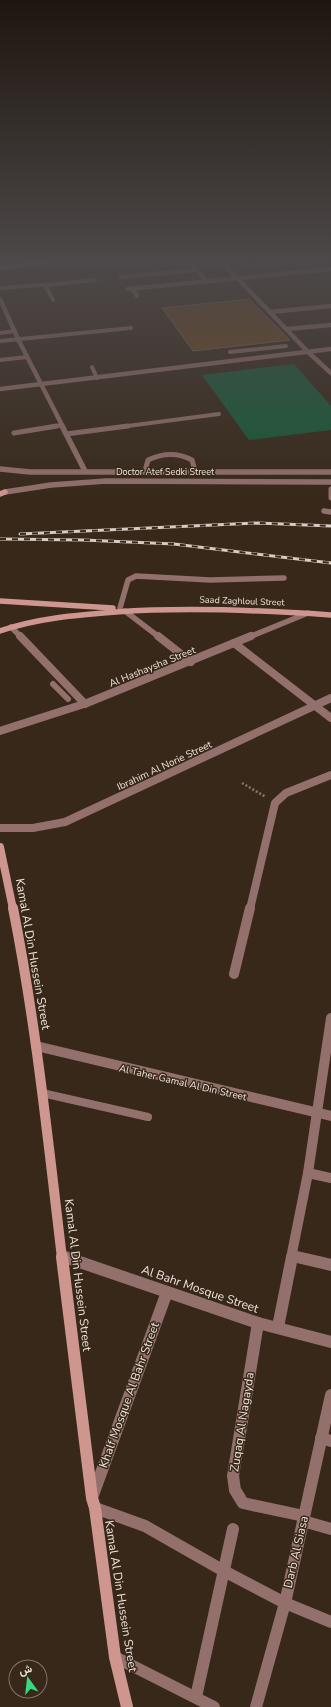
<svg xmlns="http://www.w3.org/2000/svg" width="331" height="1707" font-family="'Nunito Sans',Vazirmatn,sans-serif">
	<rect width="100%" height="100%" fill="#372819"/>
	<path fill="#165b37" d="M294,364L331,406V430L249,440L202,375Z"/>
	<path fill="#73491c" stroke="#7c6a59" d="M249,299L290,340L193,351L162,308Z"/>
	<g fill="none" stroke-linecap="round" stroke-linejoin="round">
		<path stroke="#86786c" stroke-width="2.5" stroke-dasharray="2 2" stroke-linecap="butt" d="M242,783L266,797"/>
		<g stroke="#93706c" stroke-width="4">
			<path d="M0,288L51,284"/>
			<path d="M132,289L137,296"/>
			<path d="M53,300L46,287L48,285L95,280"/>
			<path d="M0,333L15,331"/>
			<path d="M0,341L131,328"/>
			<path d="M230,352L286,346"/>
			<path d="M0,360L27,357"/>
			<path d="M92,367L97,378"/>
			<path d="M51,427L62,425"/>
			<path d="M120,427L219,414"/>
		</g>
		<g stroke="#93706c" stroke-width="5">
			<path d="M14,433L57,426"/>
			<path d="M66,434L128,426"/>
			<path d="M145,471L148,460C163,453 177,452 192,460L195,471"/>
			<path d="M331,489V498"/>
		</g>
		<path stroke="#93706c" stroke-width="6" d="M53,684L68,699"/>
		<path stroke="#93706c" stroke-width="8" d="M42,1093L148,1117"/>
		<g stroke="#93706c" stroke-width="4.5">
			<path d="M191,263L206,281"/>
			<path d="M223,263L308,352L331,373"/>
			<path d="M121,277L197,270"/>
			<path d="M128,289L331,269"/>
			<path d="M0,299L19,341L63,427"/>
			<path d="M270,312L331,306"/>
			<path d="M287,329L331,325"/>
			<path d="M0,389L331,349"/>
		</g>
		<g stroke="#93706c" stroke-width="5.5">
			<path d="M62,426L85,471"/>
			<path d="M0,469L30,472H331"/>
			<path d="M5,492L51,485L106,481L331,482"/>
			<path d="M324,511L331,512"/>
			<path d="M120,608L128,580L136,576L210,580L284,578"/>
			<path d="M125,611L159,637"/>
			<path d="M11,627L21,637"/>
			<path d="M249,637L308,613"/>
		</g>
		<g stroke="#93706c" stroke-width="8">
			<path d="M20,636L85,704"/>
			<path d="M158,636L191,662"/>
			<path d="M234,643L331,718"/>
			<path d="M0,731L87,703L251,636"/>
			<path d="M0,828H33L65,822L331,698"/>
			<path d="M250,909L275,803L286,793L331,775"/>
		</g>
		<g stroke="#93706c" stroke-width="10">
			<path d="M234,974L250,908"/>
			<path d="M36,1046L331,1116"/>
			<path d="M308,1173L331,1178"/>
			<path d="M63,1256L68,1258"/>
			<path d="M293,1256L301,1258"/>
			<path d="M291,1258L308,1173L331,1018"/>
		</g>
		<g stroke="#93706c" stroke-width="12">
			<path d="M65,1257L258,1323L331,1342"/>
			<path d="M297,1257L331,1265"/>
			<path d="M258,1323L233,1476L235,1490L243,1503L304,1516"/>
			<path d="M278,1327L292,1257"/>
			<path d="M321,1438L331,1441"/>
			<path d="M93,1495L167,1292"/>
			<path d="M95,1508L145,1526L224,1571L285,1603L331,1622"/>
			<path d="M303,1521L331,1529"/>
			<path d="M115,1657L214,1707"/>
			<path d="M196,1697L233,1529"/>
			<path d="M256,1707L285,1603L331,1395"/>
		</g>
		<path stroke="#cf9690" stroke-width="4.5" d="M0,268L45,263"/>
		<g stroke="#cf9690" stroke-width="5.5">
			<path d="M0,494L5,492"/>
			<path d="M0,601L113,608"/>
			<path d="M0,631C38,618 77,615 116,612C188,607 259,610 331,615"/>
		</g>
		<path stroke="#cf9690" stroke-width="8" d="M0,847L13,909"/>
		<path stroke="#cf9690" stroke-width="10" d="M13,908C36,1023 48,1141 62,1258"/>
		<path stroke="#cf9690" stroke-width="12" d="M62,1257L92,1498L95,1508L115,1657L127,1707"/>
		<g stroke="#d8ccc2" stroke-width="3">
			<g id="rail">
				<path d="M20,534L258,523L331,526"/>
				<path d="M0,539L83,540L174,544L331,563"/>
			</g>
		</g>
		<use href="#rail" stroke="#372819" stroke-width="2" stroke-dasharray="6" stroke-linecap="butt"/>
	</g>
	<linearGradient id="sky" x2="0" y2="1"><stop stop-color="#1e160e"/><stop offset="0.52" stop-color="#4d4849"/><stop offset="1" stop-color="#4d4849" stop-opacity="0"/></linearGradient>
	<rect width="331" height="502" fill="url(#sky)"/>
	<g text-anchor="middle" stroke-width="3" stroke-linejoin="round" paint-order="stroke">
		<g font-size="9" fill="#f0e5dc" stroke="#372819">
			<text x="165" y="475">Doctor Atef Sedki Street</text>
			<text transform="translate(242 601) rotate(2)" y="3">Saad Zaghloul Street</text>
		</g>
		<g font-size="10" fill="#f0e5dc" stroke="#372819">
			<text transform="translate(152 666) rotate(-22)" y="4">Al Hashaysha Street</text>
			<text transform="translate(164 765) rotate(-25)" y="4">Ibrahim Al Norie Street</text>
			<text transform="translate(183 1082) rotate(13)" y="4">Al Taher Gamal Al Din Street</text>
		</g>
		<g font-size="12" fill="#f0e5dc" stroke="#372819">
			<text transform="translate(33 954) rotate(80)" y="4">Kamal Al Din Hussein Street</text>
			<text transform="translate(78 1275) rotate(83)" y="4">Kamal Al Din Hussein Street</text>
			<text transform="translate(200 1289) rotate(19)" y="4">Al Bahr Mosque Street</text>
			<text transform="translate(129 1395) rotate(-70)" y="4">Khalf Mosque Al Bahr Street</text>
			<text transform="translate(242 1422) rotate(-81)" y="4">Zuqaq Al Nagayda</text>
			<text transform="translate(296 1552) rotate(-77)" y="4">Darb Al Siasa</text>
			<text transform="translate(121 1596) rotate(81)" y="4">Kamal Al Din Hussein Street</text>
		</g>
	</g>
	<g transform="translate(28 1679) rotate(345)"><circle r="19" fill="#372819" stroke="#817467"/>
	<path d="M0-3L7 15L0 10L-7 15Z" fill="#38d880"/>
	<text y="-6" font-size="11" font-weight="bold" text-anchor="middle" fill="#f0e5dc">ش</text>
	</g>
</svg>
